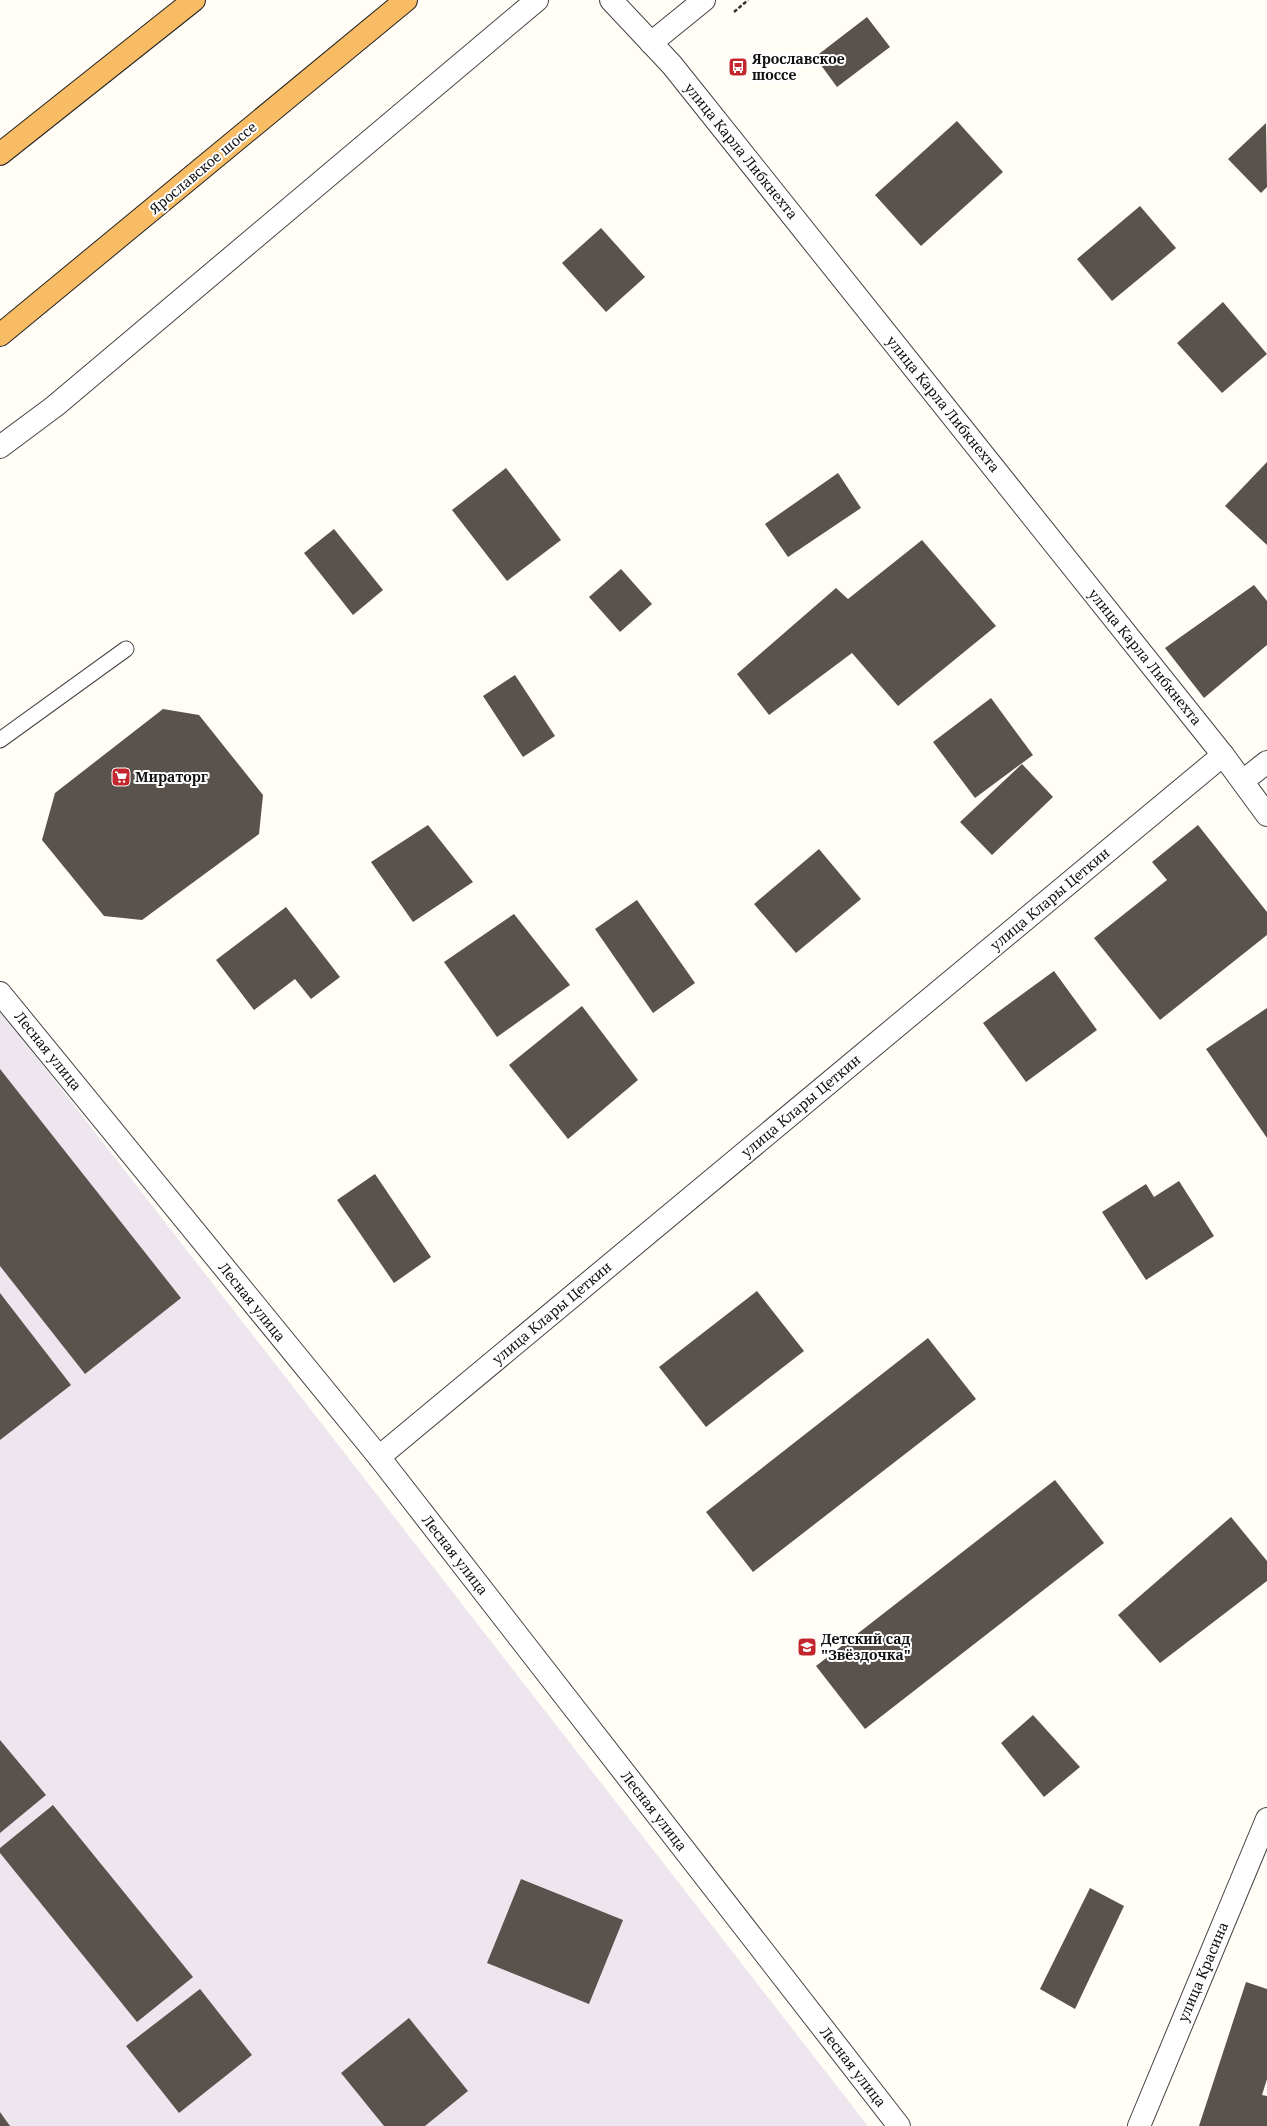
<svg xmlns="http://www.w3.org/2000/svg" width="1267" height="2126" font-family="'Noto Serif',serif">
	<rect width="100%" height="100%" fill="#fffdf5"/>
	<path fill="#eee6ef" d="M0,1010L868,2126H0Z"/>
	<g fill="#5a524d">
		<path d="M867,17L890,47L837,87L815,57Z"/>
		<path d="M957,121L1003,172L921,246L875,195Z"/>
		<path d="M1266,123L1267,187L1261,193L1228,159Z"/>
		<path d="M1140,206L1176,248L1112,301L1077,259Z"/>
		<path d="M601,228L645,277L606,312L562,263Z"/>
		<path d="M1223,302L1267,354L1222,393L1177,343Z"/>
		<path d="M1267,462V545L1225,506Z"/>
		<path d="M506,468L561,540L507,581L452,510Z"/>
		<path d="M838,473L861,508L788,557L765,524Z"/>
		<path d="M334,529L383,590L353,615L304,553Z"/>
		<path d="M922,540L996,626L898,706L852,653L769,715L737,674L836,588L848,599Z"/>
		<path d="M621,569L652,604L620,632L589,597Z"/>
		<path d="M1254,585L1267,601V645L1204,698L1165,648Z"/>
		<path d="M515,675L555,736L523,757L483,696Z"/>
		<path d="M991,698L1033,755L975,798L933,742Z"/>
		<path d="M163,709L199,715L263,795L259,834L142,920L104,916L42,840L55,793Z"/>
		<path d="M1022,764L1053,797L992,855L960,822Z"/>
		<path d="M428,825L473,882L413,922L371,862Z"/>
		<path d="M1198,825L1267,912V935L1160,1020L1094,938L1167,880L1152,862Z"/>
		<path d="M819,849L861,899L796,953L754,904Z"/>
		<path d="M637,900L695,983L653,1013L595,929Z"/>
		<path d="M286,907L340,977L311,999L295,979L254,1010L216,960Z"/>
		<path d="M514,914L570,985L497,1037L444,962Z"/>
		<path d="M1054,971L1097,1030L1026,1082L983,1023Z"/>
		<path d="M582,1006L638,1080L568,1139L509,1065Z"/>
		<path d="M1267,1008V1138L1206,1049Z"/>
		<path d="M0,1069L181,1298L85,1374L0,1266Z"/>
		<path d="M375,1174L431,1257L394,1283L337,1200Z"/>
		<path d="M1179,1181L1214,1236L1146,1280L1102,1212L1146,1184L1154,1197Z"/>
		<path d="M757,1291L804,1351L706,1427L659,1367Z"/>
		<path d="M0,1293L71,1385L0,1440Z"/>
		<path d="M928,1338L976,1399L753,1572L706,1512Z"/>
		<path d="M1055,1480L1104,1543L865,1729L816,1666Z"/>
		<path d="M1231,1517L1267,1561V1581L1160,1663L1118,1615Z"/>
		<path d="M1033,1715L1080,1767L1044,1797L1001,1743Z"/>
		<path d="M0,1740L46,1795L0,1833Z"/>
		<path d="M53,1805L193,1977L137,2022L0,1853V1848Z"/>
		<path d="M521,1879L623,1920L589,2004L487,1963Z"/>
		<path d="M1090,1888L1124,1906L1075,2009L1040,1989Z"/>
		<path d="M1246,1982L1267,1989V2079L1262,2095L1267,2096V2126H1199Z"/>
		<path d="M200,1989L252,2055L179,2113L126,2046Z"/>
		<path d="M409,2018L468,2091L425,2126H384L341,2073Z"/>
		<path d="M0,2112L10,2126H0Z"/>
	</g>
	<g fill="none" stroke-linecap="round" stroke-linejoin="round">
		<g stroke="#444" stroke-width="17">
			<path id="service" d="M0,740L126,649"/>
		</g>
		<g stroke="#444" stroke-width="24">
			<g id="minor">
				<path d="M651,43L704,0"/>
				<path d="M1243,781L1267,762"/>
				<path d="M0,993L379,1457L899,2126"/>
				<path d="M379,1457L1223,755"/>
				<path d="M1139,2126L1267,1819"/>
			</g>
		</g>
		<g stroke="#444" stroke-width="24">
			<g id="tertiary">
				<path d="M611,0L672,65L1223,755L1267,815"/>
				<path d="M0,447L55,406L537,0"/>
			</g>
		</g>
		<g stroke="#222" stroke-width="24">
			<g id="trunk">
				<path d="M0,154L194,0"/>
				<path d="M0,335L406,0"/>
			</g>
		</g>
		<path stroke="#333" stroke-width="2.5" stroke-dasharray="4 2" stroke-linecap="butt" d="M734,12L748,0"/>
		<use href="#service" stroke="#fff" stroke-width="15"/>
		<use href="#minor" stroke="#fff" stroke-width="22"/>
		<use href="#tertiary" stroke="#fff" stroke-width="22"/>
		<use href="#trunk" stroke="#f7bc64" stroke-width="22"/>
	</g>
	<defs>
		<g id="bus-square" transform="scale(1)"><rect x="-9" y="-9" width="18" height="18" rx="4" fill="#c4262e" stroke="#fff"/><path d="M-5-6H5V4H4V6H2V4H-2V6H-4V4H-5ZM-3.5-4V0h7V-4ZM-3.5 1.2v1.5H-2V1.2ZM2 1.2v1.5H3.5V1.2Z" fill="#fff"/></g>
		<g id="supermarket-square" transform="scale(1)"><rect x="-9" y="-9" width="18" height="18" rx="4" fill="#c4262e" stroke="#fff"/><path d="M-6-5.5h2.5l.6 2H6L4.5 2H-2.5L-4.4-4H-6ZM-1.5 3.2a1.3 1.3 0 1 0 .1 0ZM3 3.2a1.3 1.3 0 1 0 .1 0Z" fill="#fff"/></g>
		<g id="school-square" transform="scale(1)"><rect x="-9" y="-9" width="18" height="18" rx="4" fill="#c4262e" stroke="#fff"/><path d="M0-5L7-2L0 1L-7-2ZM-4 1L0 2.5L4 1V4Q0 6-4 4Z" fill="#fff"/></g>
	</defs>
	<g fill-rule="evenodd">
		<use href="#bus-square" x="738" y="67"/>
		<use href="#supermarket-square" x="121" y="777"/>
		<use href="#school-square" x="807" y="1647"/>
	</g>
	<g text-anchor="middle" stroke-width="4" stroke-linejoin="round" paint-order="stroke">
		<g font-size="14" font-weight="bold" fill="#111" stroke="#fff" text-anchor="start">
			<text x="752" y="64">Ярославское<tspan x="752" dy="16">шоссе</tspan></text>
			<text x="135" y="782">Мираторг</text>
			<text x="821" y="1644">Детский сад<tspan x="821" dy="16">"Звёздочка"</tspan></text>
		</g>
		<g font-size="14" fill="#111" stroke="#fff">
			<text transform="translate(741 151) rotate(51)" y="5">улица Карла Либкнехта</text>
			<text transform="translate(203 168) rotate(-40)" y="5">Ярославское шоссе</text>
			<text transform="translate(943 404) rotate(51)" y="5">улица Карла Либкнехта</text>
			<text transform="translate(1145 657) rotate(51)" y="5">улица Карла Либкнехта</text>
			<text transform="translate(1050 899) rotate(-40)" y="5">улица Клары Цеткин</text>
			<text transform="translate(48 1051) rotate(51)" y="5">Лесная улица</text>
			<text transform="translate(801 1106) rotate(-40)" y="5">улица Клары Цеткин</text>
			<text transform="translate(252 1302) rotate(51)" y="5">Лесная улица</text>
			<text transform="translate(552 1313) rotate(-40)" y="5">улица Клары Цеткин</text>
			<text transform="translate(455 1555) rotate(52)" y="5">Лесная улица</text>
			<text transform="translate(654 1811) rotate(52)" y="5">Лесная улица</text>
			<text transform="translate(1203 1972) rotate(-67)" y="5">улица Красина</text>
			<text transform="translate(853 2067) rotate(52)" y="5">Лесная улица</text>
		</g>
	</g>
</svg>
